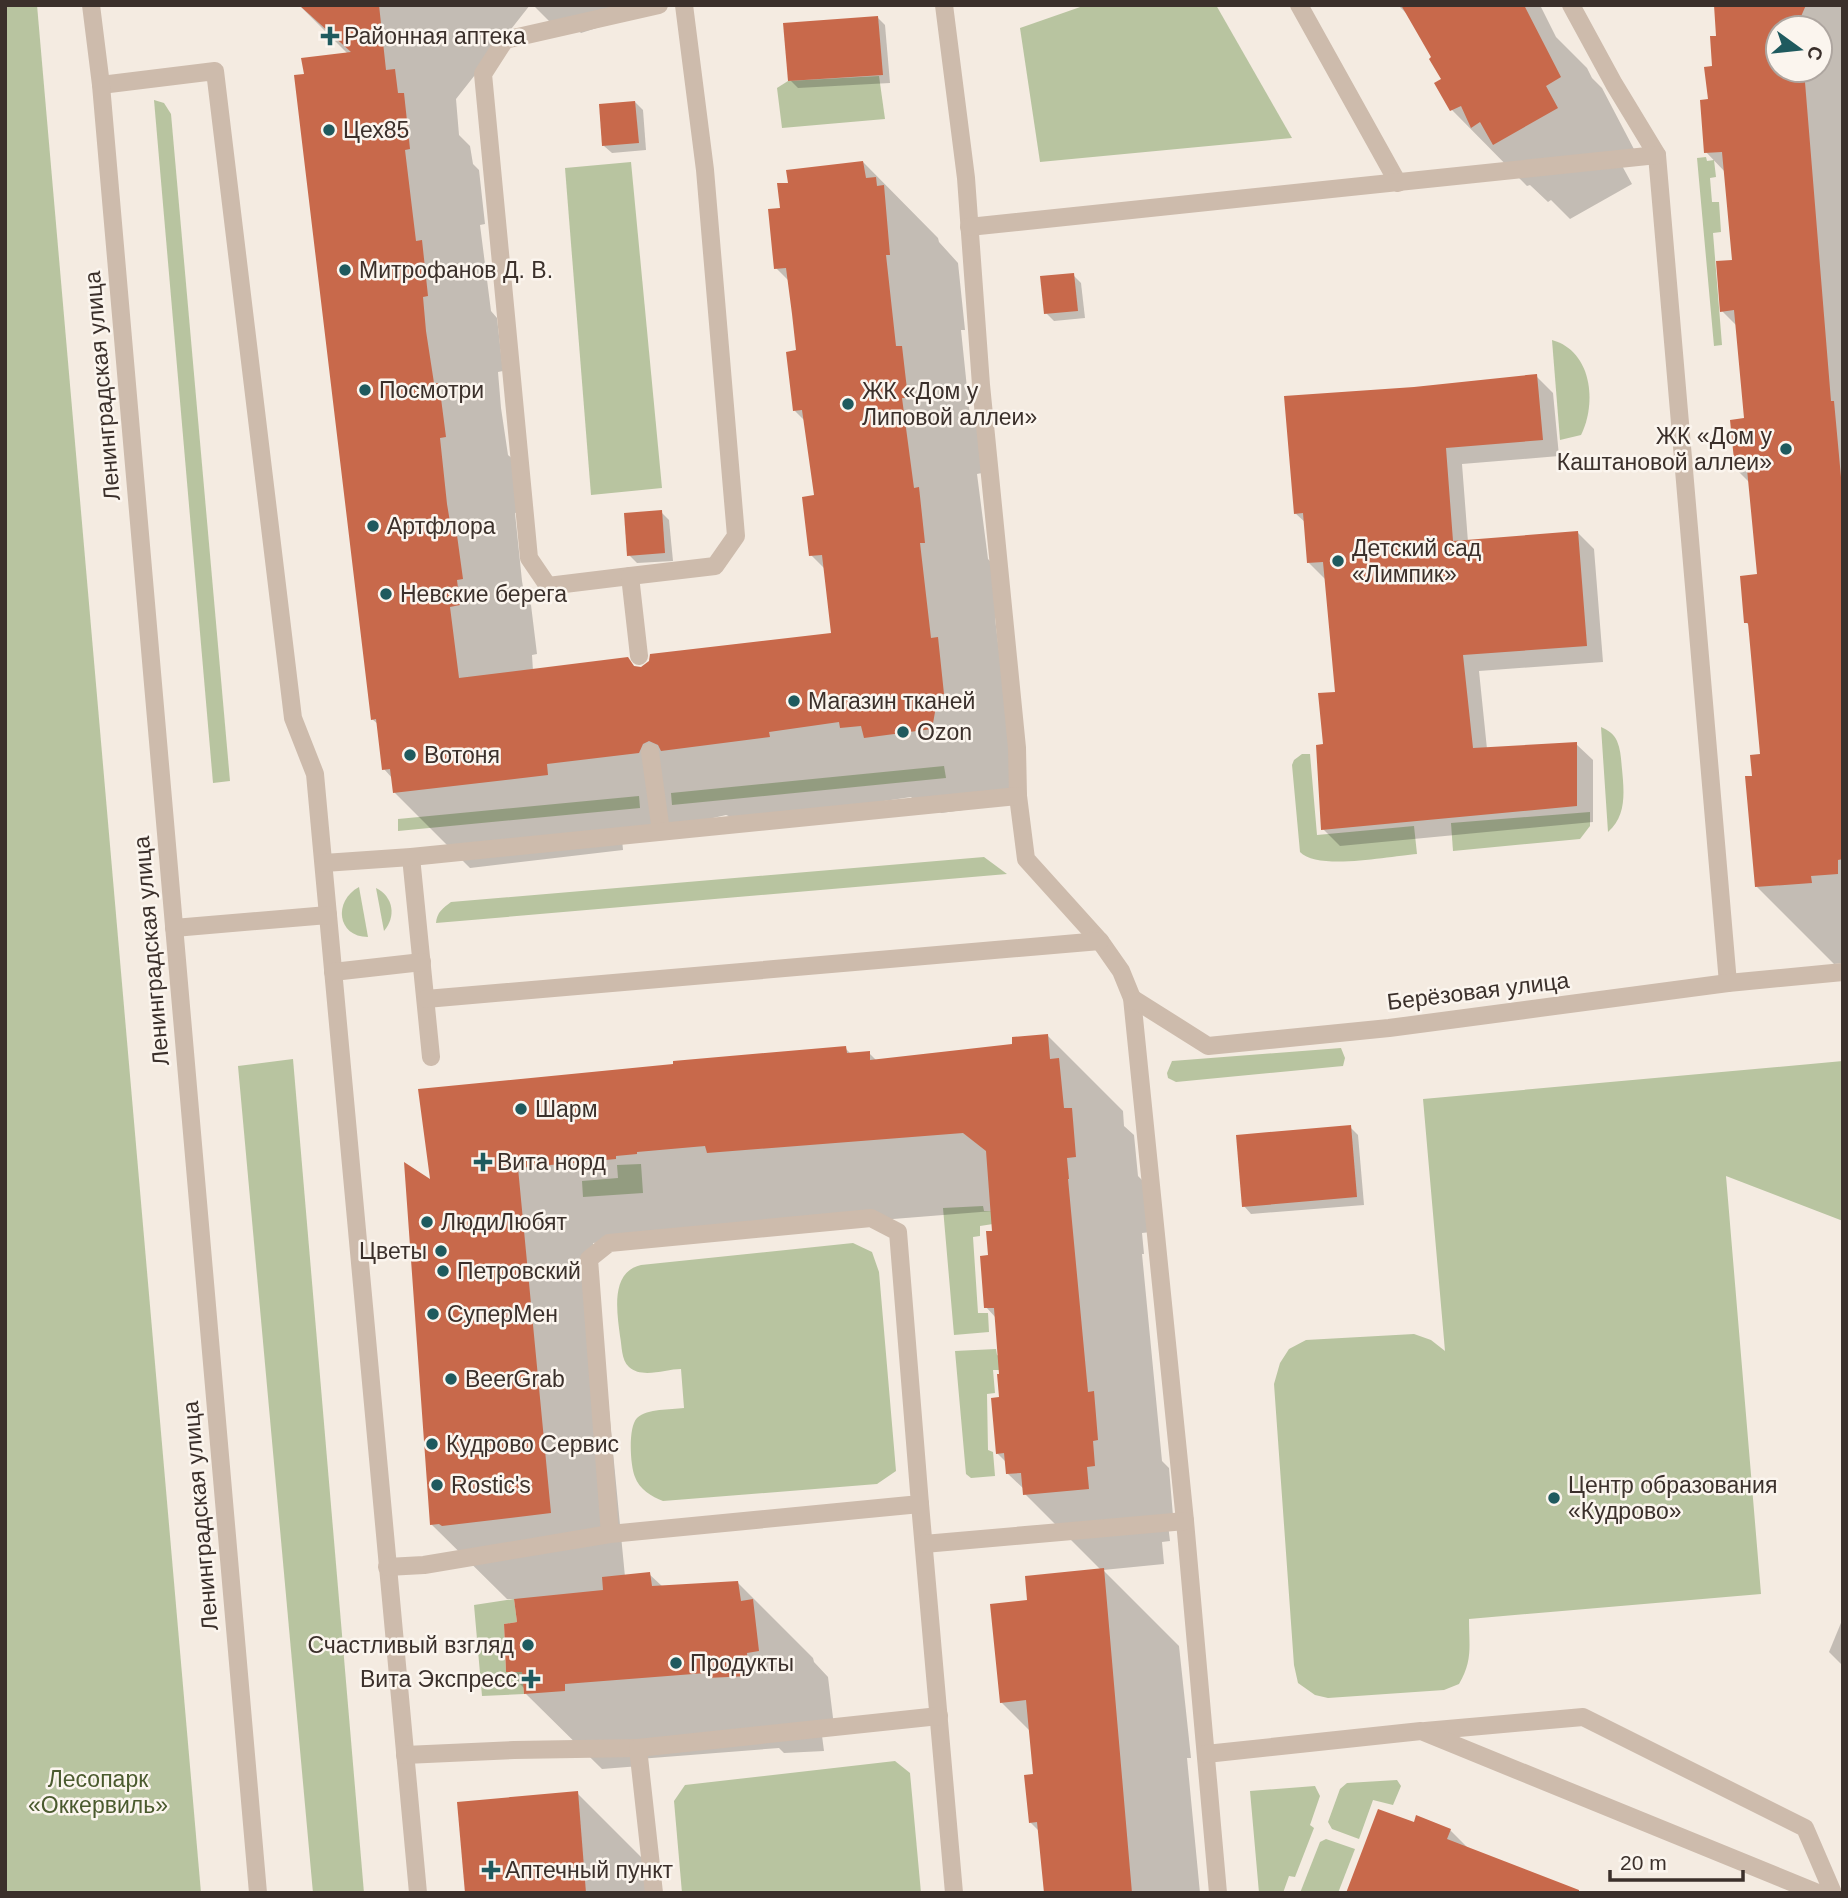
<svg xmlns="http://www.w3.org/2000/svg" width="1848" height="1898" font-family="Helvetica,sans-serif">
	<rect width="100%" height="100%" fill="#f4ebe1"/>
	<g fill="#b8c4a0">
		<path d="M5,5H37L201,1893H5Z"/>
		<path d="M1086,5H1216L1292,138L1040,162L1020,28Z"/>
		<path d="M879,76L885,119L782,128L777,88L788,81Z"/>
		<path d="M154,100L164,103L171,114L230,781L213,783Z"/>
		<path d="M1706,157L1707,161L1714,160L1716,177L1710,178L1712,202H1719L1721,232L1713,233L1722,345L1714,346L1697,158Z"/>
		<path d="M631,162L662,488L591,495L565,168Z"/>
		<path d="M1552,340C1592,351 1597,403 1581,435L1560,440Z"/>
		<path d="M1601,727C1608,730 1614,734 1617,741C1621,750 1621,760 1622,769C1624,791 1627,816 1608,832Z"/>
		<path d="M1302,754H1310L1317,835L1414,826L1417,854C1390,856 1318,871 1300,852L1292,765L1294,760Z"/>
		<path d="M944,766L946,778L672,805L671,793Z"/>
		<path d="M639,796L640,808L398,831V819Z"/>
		<path d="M1590,812V826L1580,839L1453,851L1451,823Z"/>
		<path d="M984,857L1007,874L436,923C437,912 443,908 451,902Z"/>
		<path d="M359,887L368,937C337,937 333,901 359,887Z"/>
		<path d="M376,888C394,897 396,917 384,931Z"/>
		<path d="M1341,1048L1345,1058L1343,1066L1176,1082L1168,1078L1167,1073L1172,1061Z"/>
		<path d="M293,1059L364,1893H313L238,1066Z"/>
		<path d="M1843,1061V1221L1726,1176L1761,1594L1469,1619C1469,1646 1473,1660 1459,1684L1444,1690L1328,1698L1315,1695L1298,1683L1294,1665L1274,1384L1280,1363L1289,1349L1306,1340L1414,1334L1431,1340L1445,1351L1423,1099Z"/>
		<path d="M641,1164L643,1193L583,1197L582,1181L618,1178L617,1165Z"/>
		<path d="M983,1206L984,1211H992L993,1224L980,1226V1236L973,1237L978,1313H988L989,1332L954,1335L943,1208Z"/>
		<path d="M853,1243L872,1252L879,1272L896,1471L877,1484L663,1501C652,1497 639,1489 635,1477C630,1465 628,1427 637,1418C648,1408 670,1410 684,1408L681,1369C666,1369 642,1379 629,1367C621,1360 622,1345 620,1336C617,1312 610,1272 641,1265Z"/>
		<path d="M996,1349L997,1355L999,1356L1000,1370H993L995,1393L987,1394L988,1450L993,1452L995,1476L971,1478L966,1474L955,1351Z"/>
		<path d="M514,1599L517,1622L504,1624L506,1672H522L524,1694L482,1696L474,1605Z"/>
		<path d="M895,1761L910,1773L921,1893H682L674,1801L685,1785Z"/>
		<path d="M1397,1780L1401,1786L1393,1805L1373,1800L1359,1839L1332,1829L1328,1822L1340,1789L1347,1783Z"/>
		<path d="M1315,1786L1320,1796L1310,1825L1314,1828L1295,1877L1289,1876L1283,1893H1259L1250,1791Z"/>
		<path d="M1326,1839L1355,1849L1338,1893H1300L1320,1842Z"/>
	</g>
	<g fill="#0003" fill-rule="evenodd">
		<path d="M299,5H530L456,99L459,135L470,146L473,164L479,170L485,224L480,225L491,311L497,318L503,371L498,372L501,408L508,455L514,460L520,512L515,513L522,581L525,599L531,605L537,654L532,655L533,671L627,659L636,668L833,635L826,570L811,555L815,496L805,421L795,411L798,352L790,282L776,268L782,209L790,184L863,162L938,238L939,242L958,263L965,330H961L970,417L977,423L982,473L977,474L988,559L994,565L1000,618H995L1006,708L1018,769L1007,804L941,813L930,802L917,803L911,797L844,807L731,817L726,815L622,839L623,850L470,868L395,793L393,779L384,769L379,725L372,719L306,75L348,54Z"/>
		<path d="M533,5H669L581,33L571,23L555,27Z"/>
		<path d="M1398,5H1540L1556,37L1587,68L1592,78L1602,88L1636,153L1620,162L1632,184L1570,219L1551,200L1548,202L1530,185L1527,186L1452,110L1437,83L1443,80L1434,58L1410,17Z"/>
		<path d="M1715,5H1843V963L1834,964L1757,887L1754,778L1762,755L1750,627L1746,622L1758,576L1750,483L1736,469L1746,420L1737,326L1722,311L1734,261L1726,173L1706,152L1718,37ZM1778,28H1820V70H1778Z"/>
		<path d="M877,17L885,25L890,83L798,88L790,80Z"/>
		<path d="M635,102L643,110L646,150L612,153L604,146Z"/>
		<path d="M1073,275L1081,283L1085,318L1054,321L1046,313Z"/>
		<path d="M1536,376L1553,393L1559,456L1462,464L1468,542L1577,532L1594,549L1603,662L1479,671L1487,749L1576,744L1593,760V822L1340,846L1323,829L1325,746L1337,693L1326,580L1309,563L1306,523L1295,513L1414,389Z"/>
		<path d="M661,512L669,520L673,561L637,563L629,555Z"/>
		<path d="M1047,1035L1123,1111L1124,1126L1134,1135L1138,1176L1147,1185L1151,1232L1142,1233L1144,1254H1142L1162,1461L1169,1468L1173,1516H1167L1170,1541L1162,1542L1164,1564L1103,1570L1179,1646L1191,1758H1187L1200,1893H1046L1040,1832L1030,1822L1034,1775L1030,1731L1001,1702L1029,1602L1101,1570L1025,1494V1490L1007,1473L1006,1462L997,1453L1001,1398L996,1318L986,1307L990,1256L994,1232L993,1211L593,1243L625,1577L649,1574L663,1587L738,1583L813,1658L814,1662L828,1677L834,1726L821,1728L824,1751L784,1753L779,1748L639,1759L640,1766L602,1769L526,1694L525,1689L508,1672L519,1624L516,1599H507L431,1524L432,1182L845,1048L851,1054L869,1053L877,1061L1014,1046Z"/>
		<path d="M1350,1127L1358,1135L1364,1205L1251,1214L1244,1206Z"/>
		<path d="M1843,1618V1666L1829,1652Z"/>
		<path d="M577,1793L653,1869L655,1893H467Z"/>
		<path d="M1415,1825L1450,1830L1469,1849L1580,1893H1347Z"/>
	</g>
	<g fill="#c8694b">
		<path d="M299,5H379L386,70L395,69L398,93H404L410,149L405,150L416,241L422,240L428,296L423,297L426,331L434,383H439L446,437L440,438L447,504L451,528H456L463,579L457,580L460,605L450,607L459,678L628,657L634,666L641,667L649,661L650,654L831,633L822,555L809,556L802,497L814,495L802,410L793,411L786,352L796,350L792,314L786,268L774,269L768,209L780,208L777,183H788L786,170L863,161L866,178L876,177L877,186L884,185L890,255H886L896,346H902L908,398H902L914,488L919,487L925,543H920L931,638L938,637L944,694L938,695L932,729L864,738L861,726L840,728L839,722L769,732L770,737L661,751L658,745L649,741L643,744L639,753L547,764L548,775L393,793L390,769L382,770L376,719L371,720L294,75L304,74L301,58L351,52Z"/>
		<path d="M1401,5H1524L1561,77L1546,86L1558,108L1493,145L1480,122L1471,128L1461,106L1450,111L1434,83L1441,79L1429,59L1431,57Z"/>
		<path d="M1714,5H1806L1796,28H1778V70H1804L1831,401H1834L1843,499V859L1838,860V874L1811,876L1812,883L1755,887L1745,776H1752L1750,755L1760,754L1748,623H1744L1740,576L1757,574L1747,469L1735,470L1730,420L1744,418L1734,310L1720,312L1716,261L1732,260L1722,152L1704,153L1700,100L1708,99L1704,67L1712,66L1710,36H1716Z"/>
		<path d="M878,16L883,75L788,81L783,23Z"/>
		<path d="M635,101L639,143L602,146L599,104Z"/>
		<path d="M1074,273L1078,311L1044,314L1040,276Z"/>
		<path d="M1537,374L1543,440L1446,448L1453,541L1578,531L1587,646L1463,655L1473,748L1577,742V806L1321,830L1316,745L1323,744L1318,693L1335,692L1323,562L1307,563L1303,513L1294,514L1284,396L1414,387Z"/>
		<path d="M662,510L665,553L627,556L624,513Z"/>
		<path d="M1048,1034L1050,1059L1059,1058L1064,1108H1072L1076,1157L1067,1158L1069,1179H1068L1088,1392L1094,1391L1098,1440L1093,1441L1095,1466L1087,1467L1089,1489L1023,1495L1021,1473L1006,1474L1004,1453L996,1454L991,1398L999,1397L997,1374H999L994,1308H984L980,1256L988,1255L986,1231H992L986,1151L963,1133L707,1153L705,1146L637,1152V1154L616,1156V1159L518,1168L551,1513L442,1526L439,1524L430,1525L404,1162L430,1179L418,1089L673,1064V1061L846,1046L847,1053L870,1051V1060L1012,1044V1037Z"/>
		<path d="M1351,1125L1357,1197L1242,1207L1236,1135Z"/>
		<path d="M1104,1568L1132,1893H1044L1037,1822L1029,1823L1024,1775L1033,1774L1026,1700L1000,1703L990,1604L1027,1600L1025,1576Z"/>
		<path d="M650,1572L652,1586L738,1581L741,1601L753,1599L759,1651L747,1653L749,1676L707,1678L706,1673L565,1684V1691L524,1694L522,1672H506L504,1624L517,1622L514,1599L603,1590L602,1577Z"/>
		<path d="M578,1791L586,1893H465L457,1802Z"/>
		<path d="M1378,1809L1414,1822L1416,1815L1451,1829L1447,1839L1579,1890V1893H1346Z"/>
	</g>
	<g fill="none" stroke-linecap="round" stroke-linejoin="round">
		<g stroke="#cdbbac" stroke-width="18">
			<path d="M944,5L966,178L981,385L1017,748L1018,796L1026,859L1100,941L1121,971L1132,998L1185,1521L1218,1893"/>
			<path d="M1299,5L1398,183"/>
			<path d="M1571,5L1614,84L1657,155L1728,983"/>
			<path d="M101,85L215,71L293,718L315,774L418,1893"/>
			<path d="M969,227L1657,155"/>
			<path d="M630,576L548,586L529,558L483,74L505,40L659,5"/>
			<path d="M639,656L630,576L715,566L736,536L705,170L684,5"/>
			<path d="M650,752L661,831"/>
			<path d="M411,857L431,1057"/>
			<path d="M324,863L411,857L1018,796"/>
			<path d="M174,928L328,915"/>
			<path d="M333,972L422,962"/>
			<path d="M1132,998L1208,1046L1389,1028L1728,983L1843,972"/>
			<path d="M426,999L1100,941"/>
			<path d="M920,1504L954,1893"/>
			<path d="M924,1544L1185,1521"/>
			<path d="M387,1567L424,1565L610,1534L920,1504L898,1232L871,1218L609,1243L589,1259L610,1534"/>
			<path d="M1425,1731L1583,1717L1805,1828L1833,1893"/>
			<path d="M1206,1754L1421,1731L1818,1893"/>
			<path d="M405,1755L514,1750L638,1748"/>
			<path d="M654,1893L638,1748L939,1716"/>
		</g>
		<path stroke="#cdbbac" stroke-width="18" d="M91,5L101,85L258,1893"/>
	</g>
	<g fill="#1f5a5e" stroke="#fbf5ee" stroke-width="2.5">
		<path d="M326.5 25.5h7v7h7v7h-7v7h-7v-7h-7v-7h7z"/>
		<circle cx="329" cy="130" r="7"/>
		<circle cx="345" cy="270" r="7"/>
		<circle cx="365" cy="390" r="7"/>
		<circle cx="848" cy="404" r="7"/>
		<circle cx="1786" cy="449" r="7"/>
		<circle cx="373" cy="526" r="7"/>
		<circle cx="1338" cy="561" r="7"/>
		<circle cx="386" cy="594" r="7"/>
		<circle cx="794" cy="701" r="7"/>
		<circle cx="903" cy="732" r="7"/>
		<circle cx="410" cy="755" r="7"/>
		<circle cx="521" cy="1109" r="7"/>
		<path d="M479.5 1151.5h7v7h7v7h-7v7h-7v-7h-7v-7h7z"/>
		<circle cx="427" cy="1222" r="7"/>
		<circle cx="441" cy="1251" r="7"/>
		<circle cx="443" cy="1271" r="7"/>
		<circle cx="433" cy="1314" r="7"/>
		<circle cx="451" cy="1379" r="7"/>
		<circle cx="432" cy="1444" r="7"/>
		<circle cx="437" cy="1485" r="7"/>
		<circle cx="1554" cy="1498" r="7"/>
		<circle cx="528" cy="1645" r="7"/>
		<circle cx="676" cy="1663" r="7"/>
		<path d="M527.5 1668.5h7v7h7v7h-7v7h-7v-7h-7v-7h7z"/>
		<path d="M487.5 1859.5h7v7h7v7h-7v7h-7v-7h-7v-7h7z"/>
	</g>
	<g text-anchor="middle" stroke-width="5" stroke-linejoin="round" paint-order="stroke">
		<g font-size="23" fill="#3b302b" stroke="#fbf5ee" text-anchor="start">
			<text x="344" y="44">Районная аптека</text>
			<text x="343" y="138">Цех85</text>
			<text x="359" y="278">Митрофанов Д. В.</text>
			<text x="379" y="398">Посмотри</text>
			<text x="862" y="399">ЖК «Дом у<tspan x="862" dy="26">Липовой аллеи»</tspan></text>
			<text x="1772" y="444" text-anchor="end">ЖК «Дом у<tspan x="1772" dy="26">Каштановой аллеи»</tspan></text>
			<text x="387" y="534">Артфлора</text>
			<text x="1352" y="556">Детский сад<tspan x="1352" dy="26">«Лимпик»</tspan></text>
			<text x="400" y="602">Невские берега</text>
			<text x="808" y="709">Магазин тканей</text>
			<text x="917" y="740">Ozon</text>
			<text x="424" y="763">Вотоня</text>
			<text x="535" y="1117">Шарм</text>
			<text x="497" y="1170">Вита норд</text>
			<text x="441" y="1230">ЛюдиЛюбят</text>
			<text x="427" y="1259" text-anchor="end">Цветы</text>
			<text x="457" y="1279">Петровский</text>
			<text x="447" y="1322">СуперМен</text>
			<text x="465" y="1387">BeerGrab</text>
			<text x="446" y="1452">Кудрово Сервис</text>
			<text x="451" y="1493">Rostic's</text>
			<text x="1568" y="1493">Центр образования<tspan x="1568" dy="26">«Кудрово»</tspan></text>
			<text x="514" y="1653" text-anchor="end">Счастливый взгляд</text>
			<text x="690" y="1671">Продукты</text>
			<text x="517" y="1687" text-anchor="end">Вита Экспресс</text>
			<text x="505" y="1878">Аптечный пункт</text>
		</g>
		<g font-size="23" fill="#3b302b" stroke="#fbf5ee">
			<text transform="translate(102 386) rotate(-95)" y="8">Ленинградская улица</text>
			<text transform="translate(151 951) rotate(-95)" y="8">Ленинградская улица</text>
			<text transform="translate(1478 991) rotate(-7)" y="8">Берёзовая улица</text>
			<text transform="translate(200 1516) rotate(-95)" y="8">Ленинградская улица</text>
		</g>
		<g font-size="23" fill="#4a5a2e" stroke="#fbf5ee">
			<text x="98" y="1787">Лесопарк<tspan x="98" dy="26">«Оккервиль»</tspan></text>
		</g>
	</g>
	<rect width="1848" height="1898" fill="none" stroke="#3b302b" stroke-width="14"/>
	<g transform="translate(1799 49) rotate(105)"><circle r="33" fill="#fbf5ee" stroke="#aea6a0" stroke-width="2"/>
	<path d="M0-5L12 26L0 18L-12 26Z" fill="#1f5a5e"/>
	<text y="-10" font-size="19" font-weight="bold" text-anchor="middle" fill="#3b302b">С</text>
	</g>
	<path d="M1610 1870v10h133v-10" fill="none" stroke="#3b302b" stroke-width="3.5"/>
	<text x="1620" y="1870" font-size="21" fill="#3b302b" stroke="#fbf5ee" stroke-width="5" paint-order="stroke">20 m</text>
</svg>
